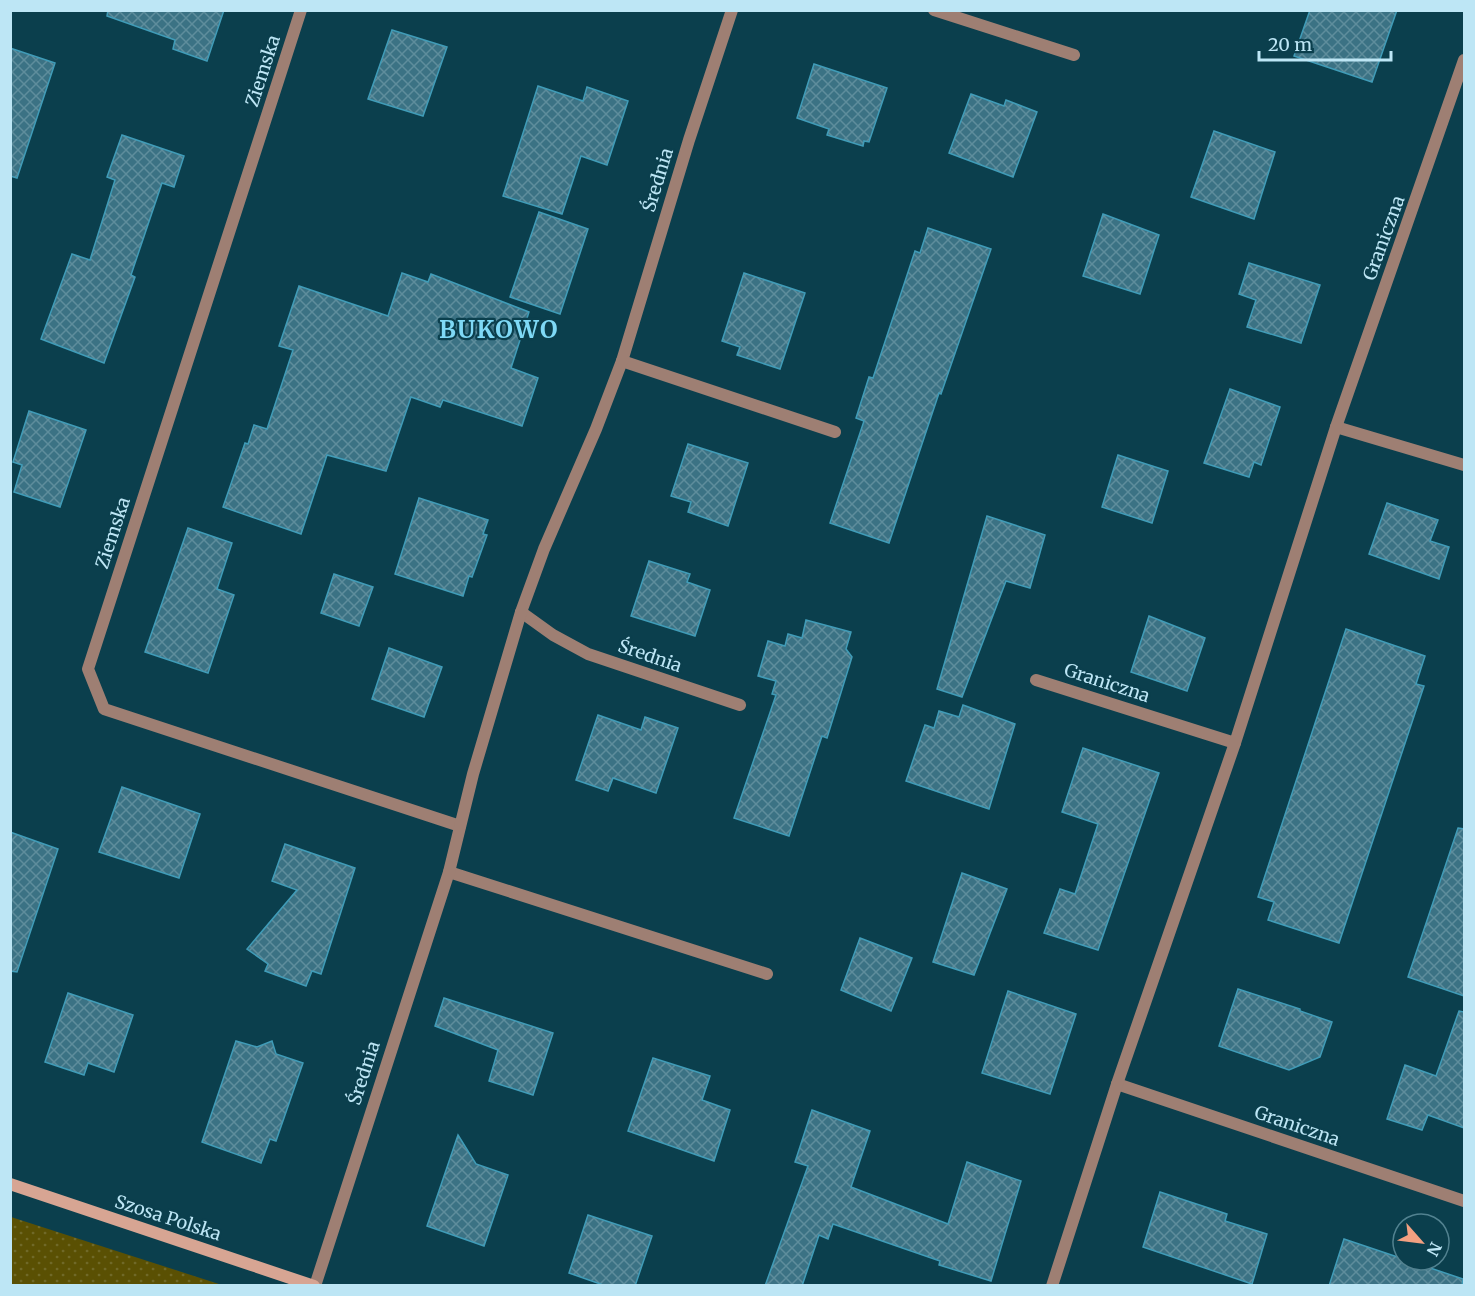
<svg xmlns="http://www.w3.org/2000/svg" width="1475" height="1296" font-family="Merriweather,serif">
	<defs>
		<pattern id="grass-dots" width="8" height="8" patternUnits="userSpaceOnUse" patternTransform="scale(1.5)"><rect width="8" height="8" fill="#5a5003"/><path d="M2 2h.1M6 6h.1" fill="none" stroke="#706928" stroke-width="1.8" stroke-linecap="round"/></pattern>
		<pattern id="building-cross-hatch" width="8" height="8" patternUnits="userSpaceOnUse" patternTransform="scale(1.5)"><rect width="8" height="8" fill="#3b7284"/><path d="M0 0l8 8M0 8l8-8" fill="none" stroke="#5e8d9c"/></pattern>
	</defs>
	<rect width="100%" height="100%" fill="#0b3f4d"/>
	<path fill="url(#grass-dots)" d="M11,1217L222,1285H11Z"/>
	<g fill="url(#building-cross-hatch)" stroke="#409cb8" stroke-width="1.5">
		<path d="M108,10H224L207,61L173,49L175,40L107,16Z"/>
		<path d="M1310,10H1397L1372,82L1294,56Z"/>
		<path d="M392,30L447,47L423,116L368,99Z"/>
		<path d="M10,48L55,63L17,178L10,176Z"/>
		<path d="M814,64L887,88L869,142L864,141L863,146L827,135L829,129L797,118Z"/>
		<path d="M538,86L583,101L587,87L628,101L607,165L581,156L562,214L503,196Z"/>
		<path d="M971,94L1004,106L1006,100L1037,112L1013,177L949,153Z"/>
		<path d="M1214,131L1275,152L1254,219L1191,197Z"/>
		<path d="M122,135L184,156L174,187L162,183L131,275L135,277L104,363L41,339L72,254L90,260L115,180L107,177Z"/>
		<path d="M539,212L588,229L560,314L510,297Z"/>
		<path d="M1103,214L1159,235L1140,294L1083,276Z"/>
		<path d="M928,228L991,249L941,394L939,393L889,543L830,523L864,421L856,418L869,377L873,378L915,251L920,253Z"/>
		<path d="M1249,263L1320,285L1301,343L1247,327L1256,300L1239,294Z"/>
		<path d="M402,273L428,282L431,274L529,312L511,368L538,378L522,426L443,400L440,407L411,397L386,471L327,455L301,534L223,507L245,443L248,444L254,425L267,429L293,350L279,346L299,286L388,316Z"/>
		<path d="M744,273L805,293L780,369L737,355L740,347L722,341Z"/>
		<path d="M1230,389L1280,407L1261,465L1254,462L1249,477L1204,463Z"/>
		<path d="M29,411L86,430L60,507L14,492L22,465L13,462Z"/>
		<path d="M688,444L748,463L728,526L688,512L691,502L671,496Z"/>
		<path d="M1118,455L1168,471L1152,523L1102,507Z"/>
		<path d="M419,498L488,520L483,534L487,535L472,577L469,576L463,596L395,574Z"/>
		<path d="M1387,503L1438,520L1430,541L1449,547L1439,579L1369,554Z"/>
		<path d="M987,516L1045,535L1030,588L1006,581L962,697L937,689Z"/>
		<path d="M188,528L232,543L217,589L234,595L208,673L145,652Z"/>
		<path d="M649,561L690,574L687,582L710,590L695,636L631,616Z"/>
		<path d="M334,574L373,587L359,626L321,613Z"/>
		<path d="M1149,616L1205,638L1187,691L1131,672Z"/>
		<path d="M806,620L851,632L846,649L852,657L827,738L822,736L789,836L734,818L776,695L772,694L776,681L758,676L768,641L785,646L788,634L802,638Z"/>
		<path d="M1346,629L1425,656L1416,684L1424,686L1339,943L1268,920L1274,902L1258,897Z"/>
		<path d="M389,648L442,667L424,717L372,699Z"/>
		<path d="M963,705L1015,724L989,809L906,781L925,725L934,728L939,711L959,717Z"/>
		<path d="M598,715L641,730L645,717L678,728L656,793L613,778L608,791L576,780Z"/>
		<path d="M1083,748L1159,773L1098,950L1044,933L1060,889L1075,894L1098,824L1062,812Z"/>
		<path d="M122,787L200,814L179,878L99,852Z"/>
		<path d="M1458,828L1464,829V996L1408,977Z"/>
		<path d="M10,832L58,849L17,972L10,971Z"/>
		<path d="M285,844L355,868L321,974L312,971L306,986L265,971L268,964L247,949L297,890L272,881Z"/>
		<path d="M962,873L1007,889L974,975L933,962Z"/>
		<path d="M860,938L912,958L891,1011L841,990Z"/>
		<path d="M1238,989L1300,1009V1011L1332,1022L1320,1057L1289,1070L1219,1046Z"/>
		<path d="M1008,991L1076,1014L1050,1094L982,1073Z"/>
		<path d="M68,993L133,1015L114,1072L88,1063L84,1075L45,1062Z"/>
		<path d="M444,998L553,1033L533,1095L489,1081L498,1050L435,1026Z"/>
		<path d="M1459,1011L1464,1012V1128L1428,1115L1422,1130L1387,1119L1405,1065L1436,1076Z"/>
		<path d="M236,1041L257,1047L272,1041L276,1054L303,1063L276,1141L270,1139L261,1163L202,1142Z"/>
		<path d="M653,1058L710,1076L702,1100L730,1110L714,1161L628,1131Z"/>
		<path d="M812,1110L870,1131L851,1187L948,1224L967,1162L1021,1181L991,1281L939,1265L940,1261L833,1224L828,1239L819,1235L802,1286H765L808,1166L795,1162Z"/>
		<path d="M458,1135L476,1164L508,1175L484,1246L427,1226Z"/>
		<path d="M1160,1192L1227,1214L1225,1221L1267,1234L1252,1284L1143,1247Z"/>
		<path d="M588,1215L652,1236L635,1286H606L569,1273Z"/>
		<path d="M1344,1239L1463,1279L1462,1286H1329Z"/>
	</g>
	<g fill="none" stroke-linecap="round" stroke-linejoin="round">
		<g stroke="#9e7f73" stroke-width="12">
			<path d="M301,10L88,669L104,709L460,826"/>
			<path d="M934,10L1074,55"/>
			<path d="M622,361L835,432"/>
			<path d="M1336,427L1464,465"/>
			<path d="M521,612L553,635L588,654L740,705"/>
			<path d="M1036,680L1235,743"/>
			<path d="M449,872L767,974"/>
			<path d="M1117,1084L1464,1201"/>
			<path d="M315,1286L449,872L473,774L521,612L544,549L596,429L622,361L689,140L732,10"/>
			<path d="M1052,1286L1117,1084L1235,743L1336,427L1464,60"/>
		</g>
		<path stroke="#d7a593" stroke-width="12" d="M10,1184L314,1286"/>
	</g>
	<g text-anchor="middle" stroke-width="4.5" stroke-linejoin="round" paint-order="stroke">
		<g font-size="18" fill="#bde6f5" stroke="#0b3f4d">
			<text transform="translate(263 71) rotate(-72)" y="6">Ziemska</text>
			<text transform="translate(658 180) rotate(-73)" y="6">Średnia</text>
			<text transform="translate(1384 238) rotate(-70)" y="6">Graniczna</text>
			<text transform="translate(113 533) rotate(-72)" y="6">Ziemska</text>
			<text transform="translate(650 656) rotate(19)" y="6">Średnia</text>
			<text transform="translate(1107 683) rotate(18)" y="6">Graniczna</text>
			<text transform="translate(364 1073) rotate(-72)" y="6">Średnia</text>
			<text transform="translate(1297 1126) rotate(19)" y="6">Graniczna</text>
			<text transform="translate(168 1218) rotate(18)" y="6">Szosa Polska</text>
		</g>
		<g font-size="24" font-weight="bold" letter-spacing="1.5" fill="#7fd9f6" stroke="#0b3f4d">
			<text x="499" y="338">BUKOWO</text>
		</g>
	</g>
	<rect width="1475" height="1296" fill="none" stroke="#bde6f5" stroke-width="24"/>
	<g transform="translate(1421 1242) rotate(118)"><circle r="28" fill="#0b3f4d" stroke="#528290" stroke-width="1.5"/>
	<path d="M0-4.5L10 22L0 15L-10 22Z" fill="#f2a081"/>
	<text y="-9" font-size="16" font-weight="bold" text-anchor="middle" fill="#bde6f5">N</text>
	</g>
	<path d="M1259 51v9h132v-9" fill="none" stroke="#bde6f5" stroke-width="3"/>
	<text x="1268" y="51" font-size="18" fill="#bde6f5" stroke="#0b3f4d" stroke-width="4.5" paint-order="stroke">20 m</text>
</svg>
